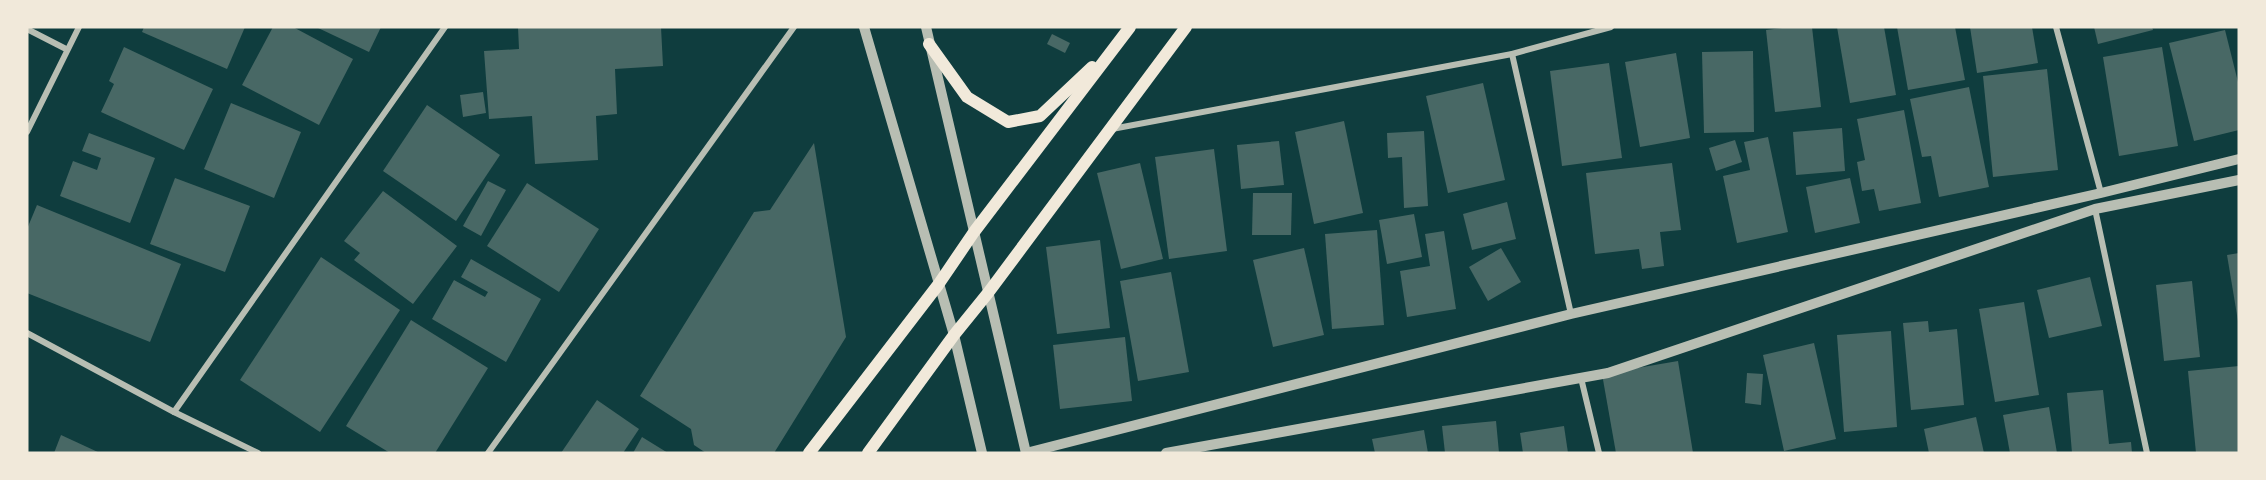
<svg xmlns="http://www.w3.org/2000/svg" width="2266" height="480" font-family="'Titillium Web',sans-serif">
	<rect width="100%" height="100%" fill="#0f3d3e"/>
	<g fill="#486865">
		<path d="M144,27H245L227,69L142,32Z"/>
		<path d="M273,27H293L353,59L319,125L242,85Z"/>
		<path d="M316,27H381L369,52Z"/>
		<path d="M518,27H661L663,66L615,69L617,114L596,116L598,160L535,164L532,116L489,119L484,51L519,49Z"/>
		<path d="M1790,27H1812L1821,107L1775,112L1766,30Z"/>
		<path d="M1837,27H1884L1896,95L1850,103Z"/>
		<path d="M1897,27H1955L1965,80L1908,90Z"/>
		<path d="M1970,27H2032L2038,63L1977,73Z"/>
		<path d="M2094,27H2152L2153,30L2098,44Z"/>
		<path d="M2225,30L2239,86V130L2194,141L2169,43Z"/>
		<path d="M1052,34L1070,43L1065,53L1047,44Z"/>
		<path d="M124,47L213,89L184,150L101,112L114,84L109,81Z"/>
		<path d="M2162,47L2178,146L2119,156L2103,57Z"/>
		<path d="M1753,51L1754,132L1704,133L1702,52Z"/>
		<path d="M1676,53L1690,138L1640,147L1625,62Z"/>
		<path d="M1609,63L1622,158L1562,166L1550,71Z"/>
		<path d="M2047,69L2058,170L1993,177L1983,76Z"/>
		<path d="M1483,83L1505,180L1448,193L1426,96Z"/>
		<path d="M1969,87L1989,187L1939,197L1931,156L1922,157L1910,99Z"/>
		<path d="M483,92L486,113L463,117L460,95Z"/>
		<path d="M231,103L301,132L274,198L204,169Z"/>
		<path d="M427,105L500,155L456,221L383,171Z"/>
		<path d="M1904,110L1921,203L1879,211L1874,189L1862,191L1857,162L1865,160L1857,119Z"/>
		<path d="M1344,121L1363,213L1314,224L1295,132Z"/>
		<path d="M1842,128L1845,171L1796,175L1793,132Z"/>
		<path d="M1424,131L1428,206L1404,208L1402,157L1388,158L1387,133Z"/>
		<path d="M89,133L155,158L130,223L60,196L73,161L97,170L101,158L82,151Z"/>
		<path d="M1768,137L1788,232L1737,243L1723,176L1750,170L1744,142Z"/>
		<path d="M1735,140L1742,162L1716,171L1709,148Z"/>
		<path d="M1279,141L1284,185L1241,189L1237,145Z"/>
		<path d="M814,143L846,337L774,453H706L694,445L691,429L640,396L754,212L770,210Z"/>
		<path d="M1214,149L1227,251L1169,259L1155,157Z"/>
		<path d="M1140,163L1163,259L1121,269L1097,173Z"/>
		<path d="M1672,163L1681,230L1660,232L1664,266L1642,269L1639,249L1595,254L1586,173Z"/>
		<path d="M175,178L250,206L225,272L150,244Z"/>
		<path d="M1850,178L1860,223L1815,233L1806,187Z"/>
		<path d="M488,181L506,190L481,236L463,226Z"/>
		<path d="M527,183L599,229L559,292L487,246Z"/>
		<path d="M383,191L457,246L413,304L354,260L360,253L344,241Z"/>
		<path d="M1253,193H1292L1291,235H1252Z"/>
		<path d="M1507,202L1516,239L1472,250L1463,214Z"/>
		<path d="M37,205L181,264L150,342L27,293V229Z"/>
		<path d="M1414,214L1422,257L1387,264L1379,220Z"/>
		<path d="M1377,230L1384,325L1332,329L1325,234Z"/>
		<path d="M1444,231L1456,309L1407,317L1400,271L1430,266L1425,234Z"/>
		<path d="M1100,240L1110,328L1057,334L1046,247Z"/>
		<path d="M1304,248L1324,335L1273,347L1253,260Z"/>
		<path d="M1501,248L1521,282L1488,301L1469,267Z"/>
		<path d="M2239,253V320L2238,321L2227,255Z"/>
		<path d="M321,257L400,310L320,432L240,380Z"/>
		<path d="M471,259L541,299L506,362L432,319L454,280L485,297L488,292L461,277Z"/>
		<path d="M1171,272L1189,372L1138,381L1120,281Z"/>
		<path d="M2090,277L2102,326L2049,338L2037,290Z"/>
		<path d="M2192,281L2200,357L2164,361L2156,285Z"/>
		<path d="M2024,302L2039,395L1995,402L1979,309Z"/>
		<path d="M411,320L488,368L435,453H390L346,426Z"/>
		<path d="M1928,321L1929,332L1957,329L1964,405L1911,410L1903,323Z"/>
		<path d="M1891,331L1897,427L1844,432L1837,335Z"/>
		<path d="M1125,337L1132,401L1060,409L1053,345Z"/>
		<path d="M1814,343L1836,439L1784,451L1763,355Z"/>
		<path d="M1678,361L1693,453H1616L1602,374Z"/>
		<path d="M2239,366V453H2196L2188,371Z"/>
		<path d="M1747,373L1763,374L1761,405L1745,403Z"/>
		<path d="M2103,390L2109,444L2131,442L2132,453H2072L2067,393Z"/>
		<path d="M597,400L639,429L623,453H561Z"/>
		<path d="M2049,407L2057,453H2010L2003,415Z"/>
		<path d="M1976,417L1984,453H1929L1924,429Z"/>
		<path d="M1496,421L1499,453H1445L1442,426Z"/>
		<path d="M1564,426L1568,453H1523L1520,433Z"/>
		<path d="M1424,430L1428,453H1375L1372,439Z"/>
		<path d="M61,435L100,453H54Z"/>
		<path d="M642,437L668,453H633Z"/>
	</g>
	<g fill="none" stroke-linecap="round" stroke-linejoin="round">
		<g stroke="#b8beb3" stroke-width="6">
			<path d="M2056,27L2101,193"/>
			<path d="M27,29L66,49"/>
			<path d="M1512,54L1571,314"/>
			<path d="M1112,129L1512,54L1611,27"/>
			<path d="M27,132L79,27"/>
			<path d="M2095,209L2147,453"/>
			<path d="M27,333L174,412L258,453"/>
			<path d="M1581,378L1599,453"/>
			<path d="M174,412L445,27"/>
			<path d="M488,453L794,27"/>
		</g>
		<g stroke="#b8beb3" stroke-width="10">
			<path d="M864,27L954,335L982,453"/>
			<path d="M926,27L1026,453"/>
			<path d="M1026,453L1571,314L2101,193L2239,159"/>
			<path d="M1166,453L1608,373L2095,209L2239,180"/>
		</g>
		<g stroke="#f1e9da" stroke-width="12">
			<path d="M929,44L967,97L1008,122L1040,116L1092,67"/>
			<path d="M809,453L938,285L974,232L1130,27"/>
			<path d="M868,453L954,335L988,293L1186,27"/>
		</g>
	</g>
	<rect width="2266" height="480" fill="none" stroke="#f1e9da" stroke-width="57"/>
</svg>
